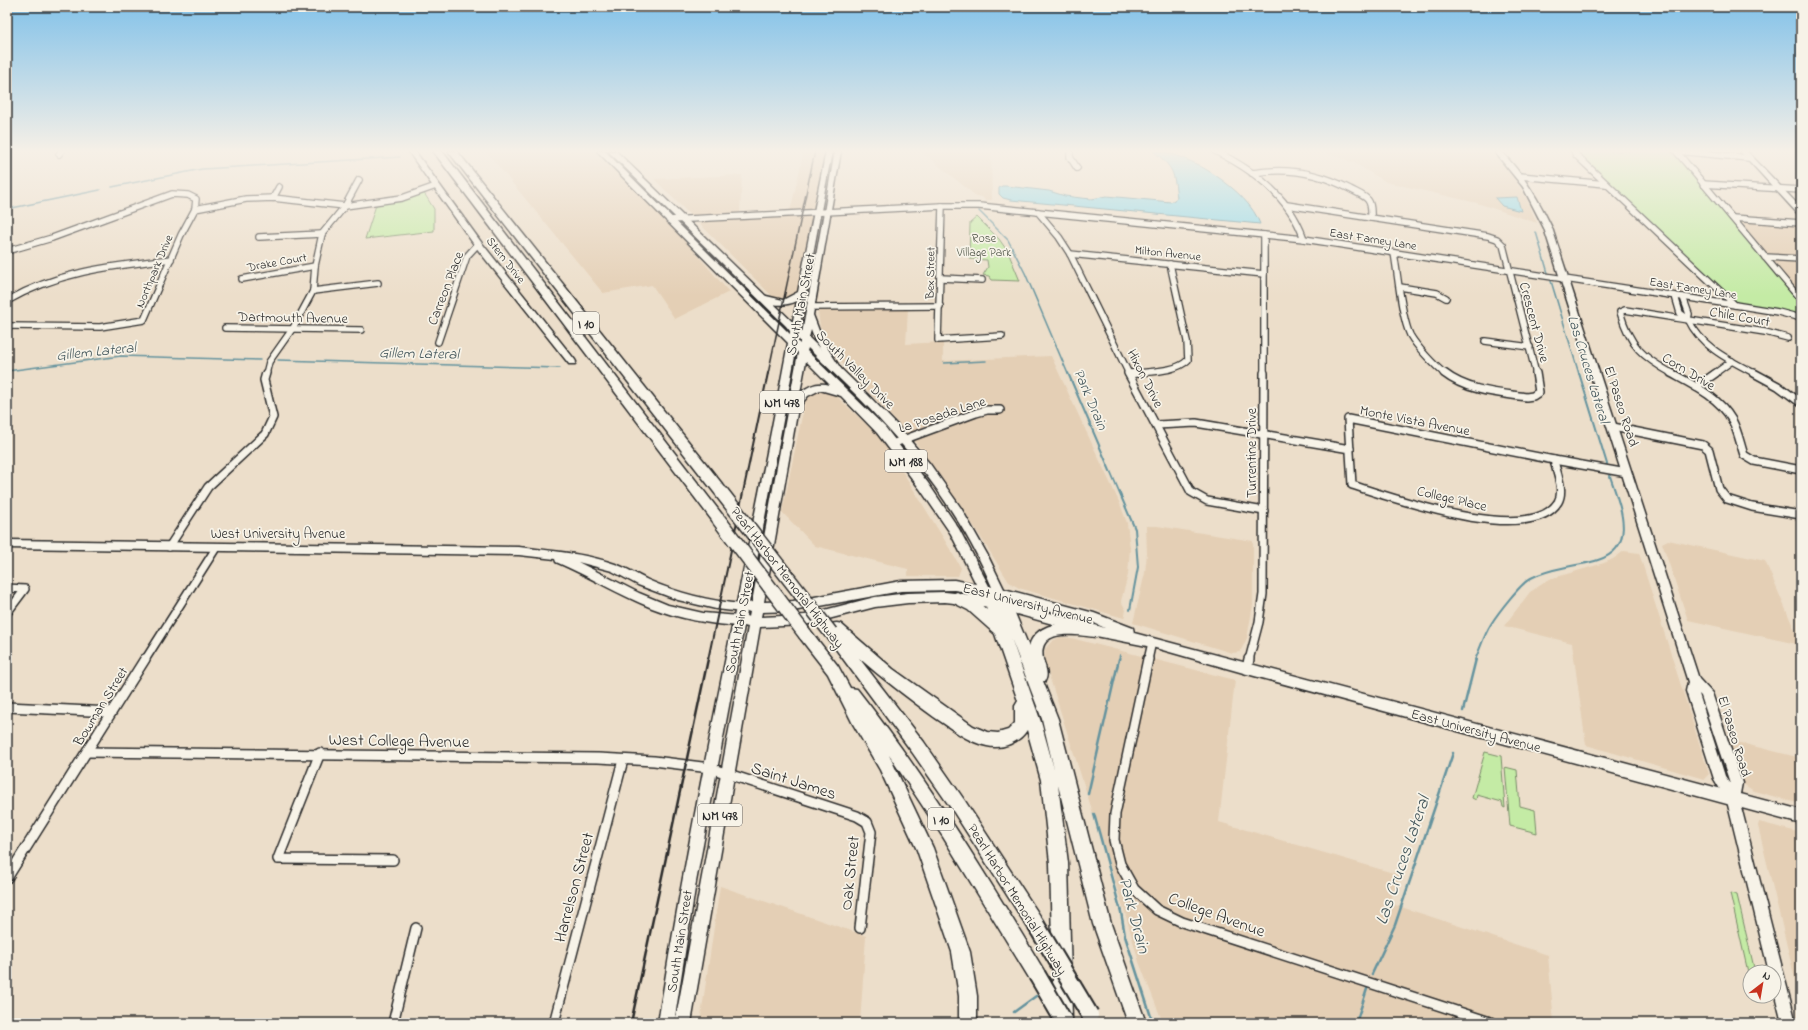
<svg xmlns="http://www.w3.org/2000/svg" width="1808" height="1030" font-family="'Indie Flower',sans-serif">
	<rect width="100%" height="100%" fill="#ecdeca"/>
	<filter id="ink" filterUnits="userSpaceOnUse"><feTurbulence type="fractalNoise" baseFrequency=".025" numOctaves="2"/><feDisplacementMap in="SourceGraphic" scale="8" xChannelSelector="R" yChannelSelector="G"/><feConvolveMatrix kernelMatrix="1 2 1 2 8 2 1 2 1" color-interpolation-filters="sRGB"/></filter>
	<g filter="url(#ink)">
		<g fill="#e4cfb5">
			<path d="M486,151H594L671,224L729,292L675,319L652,285L603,293Z"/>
			<path d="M804,151H825L798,288L794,296L785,301L775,299L700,224L705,221L789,216Z"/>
			<path d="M921,151H991L992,200H985L982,197L976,196Z"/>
			<path d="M1317,151H1491L1512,176L1525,195L1537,223L1477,203L1386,182L1356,164L1339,157Z"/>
			<path d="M742,175L740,213L691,216L654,179Z"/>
			<path d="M1740,222L1801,226V256L1766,253Z"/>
			<path d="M1775,260L1801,262V295L1773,261Z"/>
			<path d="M908,308L906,344L943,342V361L1051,356L1120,504L1127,523L1130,548L1128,575L1121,601L1126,610L1124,618L1019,588L1009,582L963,509L916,443L834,354L827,344L820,327L818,311Z"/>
			<path d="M821,389L830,390L870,428L880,435L944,539L961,568L958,576H908V569L815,546L782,512L806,397Z"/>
			<path d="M1146,526H1157L1253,541V605L1247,638L1240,652L1232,653L1133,623L1145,573L1147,553Z"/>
			<path d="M1668,540L1765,561L1801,645L1688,620L1662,543Z"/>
			<path d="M1624,551L1639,553L1709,774L1704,779L1586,745L1572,643L1504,626L1530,592L1550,579L1604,563L1613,559Z"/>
			<path d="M1060,637L1071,638L1235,680L1219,822L1400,875L1389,903L1548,955L1554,1023H1163L1139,962L1125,913L1044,660L1045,649L1052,641Z"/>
			<path d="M1729,740L1801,758V804L1754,791L1743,784Z"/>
			<path d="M1759,822L1801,833V1004L1758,826Z"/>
			<path d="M720,886L866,936L860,1023H700Z"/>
		</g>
		<g fill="#c4eba5" stroke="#788b68">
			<path d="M1574,151H1676L1801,300V318L1735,305Z"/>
			<path d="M424,193L434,209V231L365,239L376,205Z"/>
			<path d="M977,217L999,239L1008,252L1020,281L992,280L989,276L983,275L988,267L987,260L969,259L970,223Z"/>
			<path d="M1485,752L1501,756L1505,808L1503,807L1502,802L1477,795L1476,800L1472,798Z"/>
			<path d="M1505,767L1517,770L1520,806L1535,810L1537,833L1510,826Z"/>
			<path d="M1730,893L1737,895L1755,972H1750V981Z"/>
		</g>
		<g fill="#8bd8ea" stroke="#65939e">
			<path d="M1153,151C1187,151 1249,191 1260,224L1011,200L1003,198L999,194V188L1002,186H1006L1049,191L1065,196L1081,198L1092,199L1106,196L1171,202L1177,198C1174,172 1174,168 1153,151Z"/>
			<path d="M1517,197L1521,211L1502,206L1495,198Z"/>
		</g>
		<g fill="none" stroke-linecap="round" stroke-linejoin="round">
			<g stroke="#65939e" stroke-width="1.5">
				<path d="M112,187L202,169L400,157"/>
				<path d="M7,209L100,190"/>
				<path d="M979,211L1008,240L1025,273L1068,374"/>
				<path d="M1536,232L1548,273"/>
				<path d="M1551,281L1579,374"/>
				<path d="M278,360L560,368"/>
				<path d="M944,363L986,361"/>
				<path d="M7,371L121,356L260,360"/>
			</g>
			<g stroke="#65939e" stroke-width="2">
				<path d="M1068,373L1135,529L1138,567L1130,610"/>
				<path d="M1579,373L1607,464"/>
				<path d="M1119,660L1120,655"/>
				<path d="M1475,660C1480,649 1484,635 1491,624C1498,613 1520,584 1531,578C1544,571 1557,569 1571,566C1580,564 1590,563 1598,560C1639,547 1619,504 1610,476"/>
			</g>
			<g stroke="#65939e" stroke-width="2.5">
				<path d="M1463,711L1476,659"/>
				<path d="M1088,794L1119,659"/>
				<path d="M1094,814L1121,912L1125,936L1153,1023"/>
				<path d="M1372,974L1395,925L1453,753"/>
				<path d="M1014,1012L1036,996"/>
				<path d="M1356,1023L1367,989"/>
			</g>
			<g stroke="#2b2b2b" stroke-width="8">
				<g id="street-far2">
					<path d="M1070,151V157L1077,168"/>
					<path d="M1215,151C1254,170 1290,197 1304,239"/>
					<path d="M1574,151L1576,155L1735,305"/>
					<path d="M1676,151L1801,300"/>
					<path d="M1678,151L1749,158"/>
					<path d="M59,154L61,151"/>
					<path d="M1252,173C1287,167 1318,172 1350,189C1355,192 1364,195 1368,200C1372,205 1371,212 1371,218"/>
					<path d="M1520,176L1606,184"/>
					<path d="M1703,184L1801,190"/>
					<path d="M273,198L279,187"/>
					<path d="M1287,205L1488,236L1497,239L1503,245L1536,374"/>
					<path d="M942,206L938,340L1002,336"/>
					<path d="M195,209L246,199L273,198L345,206L402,198L436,186"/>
					<path d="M1038,212L1059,237L1070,254L1129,374"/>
					<path d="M1733,218L1801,223"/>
					<path d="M669,220L942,206H979L1304,239L1735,305L1778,312L1801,318"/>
					<path d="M259,237L322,234"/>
					<path d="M7,251L52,238L172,194L188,195L196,199L195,209L181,235L144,320L100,327L7,326"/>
					<path d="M1394,253C1398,275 1401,316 1410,335C1417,347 1434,365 1445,374"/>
					<path d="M1070,254L1264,274"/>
					<path d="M1765,257L1801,259"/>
					<path d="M941,278L982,280"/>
					<path d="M242,279L315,266"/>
					<path d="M1400,287L1437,293L1446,298"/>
					<path d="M313,291L378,283"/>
					<path d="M1675,296L1680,313L1688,319L1689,314L1683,297"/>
					<path d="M7,301C59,271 112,266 171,259"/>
					<path d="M811,307L940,306"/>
					<path d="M1688,319C1701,347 1729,360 1756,374"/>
					<path d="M225,328L361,330"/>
					<path d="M1485,341L1530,347"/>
					<path d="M438,342L467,256L478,244"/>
					<path d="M266,374L269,362L293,328L313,291L315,266L322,234L345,206L359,180"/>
					<path d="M1130,374C1147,371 1175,373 1188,360L1187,341L1170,264"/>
					<path d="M1264,374V235"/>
					<path d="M1673,374C1642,357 1630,346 1620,312L1625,310L1765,332L1788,338"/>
					<path d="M1714,374L1732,361"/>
				</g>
			</g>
			<g stroke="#2b2b2b" stroke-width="10">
				<g id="street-far1">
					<path d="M1128,373L1191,492L1207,501L1264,511"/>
					<path d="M1444,373C1467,391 1498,393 1526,397L1533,396L1539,392L1536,373"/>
					<path d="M1671,373C1693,385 1719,397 1732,420C1738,431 1740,443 1744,455L1754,461L1801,470"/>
					<path d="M1754,373L1778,386L1801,403"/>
					<path d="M1129,374L1138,373"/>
					<path d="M1696,387L1716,373"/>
					<path d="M1348,419L1554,460C1556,472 1565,490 1558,502C1530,547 1393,498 1352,485Z"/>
					<path d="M1157,425L1196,423L1350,449"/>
					<path d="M1613,427L1703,445L1709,450L1719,489L1727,499L1752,507L1801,515"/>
					<path d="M892,444L976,413L987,410H1000"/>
					<path d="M1554,460L1627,473"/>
					<path d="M169,547L208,487L265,434L273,417L264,380L266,373"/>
					<path d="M7,588L25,589L7,613"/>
					<path d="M145,660L216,548"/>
					<path d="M1148,660L1152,642"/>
					<path d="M1249,660L1259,622L1263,594L1264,373"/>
				</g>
			</g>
			<g stroke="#2b2b2b" stroke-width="12">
				<g id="street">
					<path d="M1148,659L1115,814L1114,840L1120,864L1134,889L1157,910L1182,922L1493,1023"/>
					<path d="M1247,669L1249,659"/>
					<path d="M7,707L111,712"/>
					<path d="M87,752L598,758L654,761L710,768L857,816L867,822L871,832L860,928"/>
					<path d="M320,753L278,859L393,860"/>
					<path d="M7,878L145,659"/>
					<path d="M393,1023L416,928"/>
					<path d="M554,1023L623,760"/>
				</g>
			</g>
			<g stroke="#2b2b2b" stroke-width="3">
				<g id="secondary">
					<path d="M408,151H415L481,242L575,360L576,362L575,364H569L475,246Z"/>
					<path d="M826,151H832L799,330L795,333L791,330L797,301C785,307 768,306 758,297L762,295L783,300L798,292Z"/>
					<path d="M835,151H841L813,315L823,341L841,369L837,372L834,371L815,341L811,330L808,341H802L801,339Z"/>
					<path d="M1494,151H1501C1523,174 1539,200 1552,228L1699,679L1712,693L1742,783L1739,799L1796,1023H1782L1774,991V972H1769L1727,801L1714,779L1686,691L1688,682L1544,228L1523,187ZM1699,694L1701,696L1730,783L1725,776Z"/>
					<path d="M1740,151H1747L1801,208V214H1798Z"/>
					<path d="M7,540L519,547C552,551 584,553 615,564C627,568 637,575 648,580C678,593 709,601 742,604L746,605L747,608L746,611L742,612L716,609L678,600L638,585L612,571L578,562L639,593L668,605L703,613L739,616L743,618L744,621L743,624L739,626C709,624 680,619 652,608C619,595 589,576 556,562L555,559L519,555L7,548Z"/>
				</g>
			</g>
			<g stroke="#2b2b2b" stroke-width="3">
				<path id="primary" d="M597,151H605L790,334V331L786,326L608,151H616L867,394L896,424L930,464L961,508L987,554L1004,589L1094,613L1133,628L1134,633L1801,810V824L1247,674L1152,647L1096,636L991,607L945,602L908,603L875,607L805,625L760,627L691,1023H675L748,627L744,626L696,882L674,1023H658C694,795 746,570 788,343ZM798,339L800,341V344L798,342ZM808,348C832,372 857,394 879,419C925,468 966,525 992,587L989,586L959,529L928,483L885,427L807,351ZM796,351L798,353L752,602L749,603ZM806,361L830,385C819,382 809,385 800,393ZM820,390L841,396L877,433L920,489L951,534L976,584L954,580L901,581L793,601L764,602L798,408L808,396ZM954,590L981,594L982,596L945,592L908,593L875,597L805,615L761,617L762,612L793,611L901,591ZM1009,600L1092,622L1105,628L1010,602ZM747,611L750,612L749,617L746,616Z"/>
			</g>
			<g stroke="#2b2b2b" stroke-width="3">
				<g id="highway">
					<path d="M433,151H442L724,517L726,520L724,523L719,525L714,523Z"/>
					<path d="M448,151H457L727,490L728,493L727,496L722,498L717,496Z"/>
					<path d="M957,592L978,602L987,610L984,602L986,598L991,596L996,598L999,604L1000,601L1005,599L1010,601L1029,647C1035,619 1079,619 1101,627L1103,631L1101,635L1096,637C1076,635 1037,627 1043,659C1045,667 1049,674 1045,681H1043L1058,719L1111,924L1146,1023H1128L1093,924L1058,785L1068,863L1072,1019L1071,1023H1055L1054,1019L1050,863L1041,780L1027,730C1020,742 1002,750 987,746C967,742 951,728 934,717C908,698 883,679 859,658L924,742L965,801L1042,919L1045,925L1042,931L1036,934L1030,931L953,811L912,752L824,633C827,626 833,621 841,624L893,669L973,726L987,732L998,733L1008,730L1015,723V706L1018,701L995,634L968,610L952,602L950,598L952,594ZM1011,638L1042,719L1054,769L1041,722Z"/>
					<path d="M805,628L810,630L838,666L850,688L857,689C927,778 985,873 1043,969L1046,975L1043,981L1037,984L1031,981L943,837L889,755L933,848L970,952L977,996V1023H959V996L952,952L917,850L880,770L853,724L828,674L800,638L798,634L800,630Z"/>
				</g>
			</g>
			<use href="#street-far2" stroke="#f7f3e8" stroke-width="5.5"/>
			<use href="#street-far1" stroke="#f7f3e8" stroke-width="7"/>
			<use href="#street" stroke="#f7f3e8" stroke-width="9"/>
			<use href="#secondary" fill="#f7f3e8" fill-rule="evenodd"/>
			<use href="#primary" fill="#f7f3e8" fill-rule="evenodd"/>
			<use href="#highway" fill="#f7f3e8" fill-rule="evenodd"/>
			<path stroke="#2b2b2b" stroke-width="1.5" d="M768,374L815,151"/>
			<path stroke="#2b2b2b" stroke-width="2" d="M708,660L768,373"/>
			<path stroke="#2b2b2b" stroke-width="2.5" d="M631,1023L708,659"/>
			<g stroke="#2b2b2b" stroke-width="16" stroke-linecap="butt">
				<g id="highway-bridge-far1">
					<path d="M722,493L831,633"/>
					<path d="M719,520L805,634"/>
				</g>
			</g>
			<g stroke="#2b2b2b" stroke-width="20" stroke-linecap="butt">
				<g id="highway-bridge">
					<path d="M1036,925L1090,1015"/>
					<path d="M1037,975L1065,1023"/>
				</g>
			</g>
			<use href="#highway-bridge-far1" stroke="#f7f3e8" stroke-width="13"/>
			<use href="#highway-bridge" stroke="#f7f3e8" stroke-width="16"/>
		</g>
	</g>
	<linearGradient id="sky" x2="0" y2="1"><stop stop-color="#83c2e9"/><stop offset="0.51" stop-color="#f6f0e7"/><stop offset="1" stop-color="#f6f0e7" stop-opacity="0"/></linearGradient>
	<rect width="1808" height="296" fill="url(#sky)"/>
	<g text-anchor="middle" stroke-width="3.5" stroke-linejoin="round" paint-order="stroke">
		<g font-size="12" fill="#4a5143" stroke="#f7f3e8">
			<text x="984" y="242">Rose<tspan x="984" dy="14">Village Park</tspan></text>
		</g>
		<g font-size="12" fill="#2b2b2b" stroke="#f7f3e8">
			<text transform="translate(1373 239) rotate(9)" y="4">East Farney Lane</text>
			<text transform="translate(1168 253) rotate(6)" y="4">Milton Avenue</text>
			<text transform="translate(506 260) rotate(52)" y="4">Stern Drive</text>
			<text transform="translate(277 262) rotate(-10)" y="4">Drake Court</text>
			<text transform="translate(154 271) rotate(-67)" y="4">Northpark Drive</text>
			<text transform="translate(930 273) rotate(-89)" y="4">Bex Street</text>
			<text transform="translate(1693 288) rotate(9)" y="4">East Farney Lane</text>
		</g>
		<g fill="#f7f3e8" stroke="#686764" stroke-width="1">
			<rect x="573" y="312" width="26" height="22" rx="3"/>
			<rect x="760" y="391" width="44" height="22" rx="3"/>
			<rect x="885" y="450" width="42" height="22" rx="3"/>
			<rect x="698" y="804" width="44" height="22" rx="3"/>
			<rect x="928" y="808" width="26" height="22" rx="3"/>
		</g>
		<g font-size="13" font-weight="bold" fill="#2b2b2b">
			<text x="586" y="328">I 10</text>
			<text x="782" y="407">NM 478</text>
			<text x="906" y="466">NM 188</text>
			<text x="720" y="820">NM 478</text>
			<text x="941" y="824">I 10</text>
		</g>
		<g font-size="14" fill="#2b2b2b" stroke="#f7f3e8">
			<text transform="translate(445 288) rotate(-69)" y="5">Carreon Place</text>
			<text transform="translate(800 304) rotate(-79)" y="5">South Main Street</text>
			<text transform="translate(1740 316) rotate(10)" y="5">Chile Court</text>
			<text transform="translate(293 317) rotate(1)" y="5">Dartmouth Avenue</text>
			<text transform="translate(1535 322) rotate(75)" y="5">Crescent Drive</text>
			<text transform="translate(856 369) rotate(45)" y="5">South Valley Drive</text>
			<text transform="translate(1689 371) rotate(31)" y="5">Corn Drive</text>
			<text transform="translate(1146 378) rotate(63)" y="5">Hixon Drive</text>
			<text transform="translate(1622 406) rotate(72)" y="5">El Paseo Road</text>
			<text transform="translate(942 414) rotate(-18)" y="5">La Posada Lane</text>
			<text transform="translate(1415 420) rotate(11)" y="5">Monte Vista Avenue</text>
			<text transform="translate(1251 453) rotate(-90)" y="5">Turrentine Drive</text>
			<text transform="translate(1452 498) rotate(13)" y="5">College Place</text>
			<text x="278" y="538">West University Avenue</text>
			<text transform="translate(788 577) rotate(52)" y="5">Pearl Harbor Memorial Highway</text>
			<text transform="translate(1028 603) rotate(14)" y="5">East University Avenue</text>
			<text transform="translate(739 622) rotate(-79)" y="5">South Main Street</text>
			<text transform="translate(100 706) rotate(-58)" y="5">Bowman Street</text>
			<text transform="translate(1476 730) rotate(15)" y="5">East University Avenue</text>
			<text transform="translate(1735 736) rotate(73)" y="5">El Paseo Road</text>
			<text transform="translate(1018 899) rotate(58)" y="5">Pearl Harbor Memorial Highway</text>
			<text transform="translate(679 941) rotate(-81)" y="5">South Main Street</text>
		</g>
		<g font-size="15" font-style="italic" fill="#43565b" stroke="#f7f3e8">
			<text transform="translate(96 351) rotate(-6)" y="5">Gillem Lateral</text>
			<text transform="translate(419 353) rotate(1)" y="5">Gillem Lateral</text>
			<text transform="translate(1589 369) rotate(73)" y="5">Las Cruces Lateral</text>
			<text transform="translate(1091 399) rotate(67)" y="5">Park Drain</text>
		</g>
		<g font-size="17" fill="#2b2b2b" stroke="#f7f3e8">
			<text transform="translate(399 740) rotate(1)" y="6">West College Avenue</text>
			<text transform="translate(794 780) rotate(18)" y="6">Saint James</text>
			<text transform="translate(849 873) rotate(-84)" y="6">Oak Street</text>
			<text transform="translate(573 887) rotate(-75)" y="6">Harrelson Street</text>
			<text transform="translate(1217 914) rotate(20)" y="6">College Avenue</text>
		</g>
		<g font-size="18" font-style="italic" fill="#43565b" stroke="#f7f3e8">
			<text transform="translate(1402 860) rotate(-71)" y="6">Las Cruces Lateral</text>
			<text transform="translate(1135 915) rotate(75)" y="6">Park Drain</text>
		</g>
	</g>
	<rect width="1808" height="1030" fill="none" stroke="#f7f3e8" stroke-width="24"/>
	<rect x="12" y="12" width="1784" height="1006" fill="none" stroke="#2b2b2b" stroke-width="1.5" filter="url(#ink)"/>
	<g transform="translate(1762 984) rotate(31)"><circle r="19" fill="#f7f3e8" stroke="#a5a39c"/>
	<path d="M0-3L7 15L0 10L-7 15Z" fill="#c8321e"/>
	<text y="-6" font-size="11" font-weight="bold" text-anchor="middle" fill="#2b2b2b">N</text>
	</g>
</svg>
